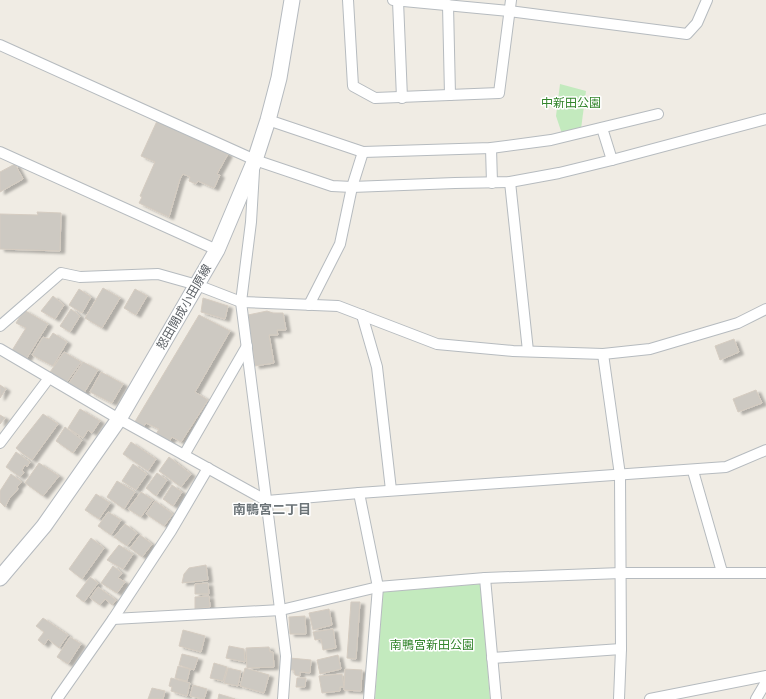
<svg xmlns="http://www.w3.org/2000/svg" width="766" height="699" font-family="'Work Sans','Noto Sans JP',sans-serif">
	<defs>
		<filter id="shadow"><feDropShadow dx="4.5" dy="2.5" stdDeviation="1" flood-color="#0004"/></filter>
	</defs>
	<rect width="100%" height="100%" fill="#f0ece4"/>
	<g fill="#c3eabe">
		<path d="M560,84L586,91L581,129L562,134L556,116Z"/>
		<path d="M481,584L490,699H375L383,592Z"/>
	</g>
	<g fill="#cdc9c2" stroke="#d5ccc1" filter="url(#shadow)">
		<path d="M157,121L228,154L217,174L220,175L214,188L198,181L196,184L189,181L190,177L183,174L180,179L169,217L139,203L142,197L140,196L155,162L141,156Z"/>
		<path d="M15,164L23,179L0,192V172Z"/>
		<path d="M37,212L61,213L60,251L0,249V214L38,215Z"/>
		<path d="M103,288L120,298L102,328L85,318Z"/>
		<path d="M79,289L91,297L82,313L69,305Z"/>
		<path d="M135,289L147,296L136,315L124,308Z"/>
		<path d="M53,296L64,305L55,319L41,311Z"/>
		<path d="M203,298L228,306L225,319L201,312Z"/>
		<path d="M71,309L80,316L70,332L60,326Z"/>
		<path d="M24,310L48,324L25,361L11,352L26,328L16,323Z"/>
		<path d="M267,311L273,313H283L286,330H277L278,335H269L274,363L255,366L248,315Z"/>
		<path d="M199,315L230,331L195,392L208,400L181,442L172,437L169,442L155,436L159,429L146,423L142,429L133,425Z"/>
		<path d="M53,333L67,342L53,366L32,355L43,337L49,339Z"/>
		<path d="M734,339L739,352L720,360L715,346Z"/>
		<path d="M64,352L81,362L64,386L48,375Z"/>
		<path d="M83,362L98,370L82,396L67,386Z"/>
		<path d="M101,372L123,384L112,403L90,392Z"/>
		<path d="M0,385L6,389L0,398Z"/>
		<path d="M756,390L762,403L738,412L733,399Z"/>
		<path d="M80,409L100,421L92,433L88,430L83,438L68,428Z"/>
		<path d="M43,414L58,424L32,460L23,454L16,448Z"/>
		<path d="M0,415L5,418L0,424Z"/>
		<path d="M65,427L82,440L73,453L56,441Z"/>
		<path d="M131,442L156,459L148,471L123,454Z"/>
		<path d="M16,452L30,462L27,467L25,465L22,470L24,473L20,477L6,467Z"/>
		<path d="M169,457L191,474L181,487L159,471Z"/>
		<path d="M39,463L59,476L43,496L25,483Z"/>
		<path d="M133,464L147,474L136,490L122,481Z"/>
		<path d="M157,473L167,480L156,496L146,488Z"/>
		<path d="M11,474L22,482L17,487L18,489L9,499L5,507L0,502V491Z"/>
		<path d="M117,481L135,492L124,509L107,497Z"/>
		<path d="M172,485L182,492L173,506L163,499Z"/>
		<path d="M141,492L153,500L141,517L128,509Z"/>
		<path d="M96,494L110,503L99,519L85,510Z"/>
		<path d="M155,501L173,514L164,526L146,514Z"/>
		<path d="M108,512L121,520L111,535L98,526Z"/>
		<path d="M125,524L137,533L127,546L114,537Z"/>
		<path d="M140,535L152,544L142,557L130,548Z"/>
		<path d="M91,538L104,548L82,579L69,569Z"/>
		<path d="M119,545L133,554L123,569L107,560Z"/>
		<path d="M206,565L208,580L182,583L184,574L189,568Z"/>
		<path d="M113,566L122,573L118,578L125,582L117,593L101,583Z"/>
		<path d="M90,577L98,583L84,602L76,596Z"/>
		<path d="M208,583L209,594H195V584Z"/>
		<path d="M98,587L116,600L112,605L105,599L100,605L90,598Z"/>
		<path d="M209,596L210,607L195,609V597Z"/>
		<path d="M351,602H360L356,659L347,658Z"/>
		<path d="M329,609L332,625L313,630L309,613Z"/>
		<path d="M305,616L306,634H290L289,617Z"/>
		<path d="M43,618L68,635L59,648L48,639L44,645L38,640L44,632L36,626Z"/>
		<path d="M333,629L336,648L323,650L321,639L315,640L313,632Z"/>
		<path d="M183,630L205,636L201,652L179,646Z"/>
		<path d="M70,637L81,644L68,664L57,657Z"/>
		<path d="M229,646L244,649L245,662L226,658Z"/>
		<path d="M269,647L270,652H273L274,667L247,668L246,648Z"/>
		<path d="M182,654L198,658L194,670L179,665Z"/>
		<path d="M338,655L341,669L320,674L317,660Z"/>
		<path d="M290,658L311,660L310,673L300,672V676L295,675L294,670H289Z"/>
		<path d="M214,663L227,667L223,681L210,678Z"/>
		<path d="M178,666L190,669L187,681L175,678Z"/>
		<path d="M228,668L241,671L238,686L224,683Z"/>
		<path d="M245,668L269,675L264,693L240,686Z"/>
		<path d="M345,669L362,670L361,691L344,690Z"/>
		<path d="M342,674L344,687H340V691L322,693L319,676Z"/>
		<path d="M171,678L190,683L187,696L171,691L172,687L169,686Z"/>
		<path d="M297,678H306L305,687H296Z"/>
		<path d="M193,685L207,689L204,699L190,696Z"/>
		<path d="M152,688L165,691L163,699H148Z"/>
		<path d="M219,694L235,699H218Z"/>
	</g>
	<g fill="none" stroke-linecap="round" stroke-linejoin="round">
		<g stroke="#b6bbbf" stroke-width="12">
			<g id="street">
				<path d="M348,0L353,86L375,98L499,93L511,0"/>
				<path d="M393,0L509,11L687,34L697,23L707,0"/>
				<path d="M398,1L402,98"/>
				<path d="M448,5L450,95"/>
				<path d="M0,45L255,160L332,186L352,187L455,183L510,182L559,173L612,160L766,119"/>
				<path d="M268,120L363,152L491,148L551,140L658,114"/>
				<path d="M602,128L612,160"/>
				<path d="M491,148L492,183"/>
				<path d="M0,152L217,250"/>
				<path d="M254,171L251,222L241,302L286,656L283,699"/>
				<path d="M510,182L528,351"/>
				<path d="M309,305L340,244L352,187L363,152"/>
				<path d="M362,315L377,367L391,490"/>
				<path d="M0,326L61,273L80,277L158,274L197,285L241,302L338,306L437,344L513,351L603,354L650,349L738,323L766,309"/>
				<path d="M0,349L119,419L267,501L359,493L726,467L766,450"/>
				<path d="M603,354L620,475L621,649L619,699"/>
				<path d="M0,443L49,378"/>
				<path d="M184,455L247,346"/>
				<path d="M693,471L722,572"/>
				<path d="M359,493L378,587L369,699"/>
				<path d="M485,578L496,699"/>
				<path d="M113,619L281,610L378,587L485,578L621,573H766"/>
				<path d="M492,658L621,649"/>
				<path d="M57,699L113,619L171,531L208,468"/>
				<path d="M650,699L766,676"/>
				<path d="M756,699L766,682"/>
			</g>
		</g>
		<g stroke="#b5babf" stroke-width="17">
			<path id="secondary" d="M0,578L44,526L119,419L217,250L255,160L268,120L279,78L292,0"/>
		</g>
		<use href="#street" stroke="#fff" stroke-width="10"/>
		<use href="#secondary" stroke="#fff" stroke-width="15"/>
	</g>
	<g text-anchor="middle" stroke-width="3" stroke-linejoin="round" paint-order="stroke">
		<g font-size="12" fill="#33852c" stroke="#fff">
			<text x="571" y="107">中新田公園</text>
			<text x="432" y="649">南鴨宮新田公園</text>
		</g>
		<g font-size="12" fill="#5c6166" stroke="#fff">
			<text transform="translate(184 307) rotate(-60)" y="4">怒田開成小田原線</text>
		</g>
		<g font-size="13" font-weight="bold" fill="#6c7478" stroke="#fff">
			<text x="272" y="514">南鴨宮二丁目</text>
		</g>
	</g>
</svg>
